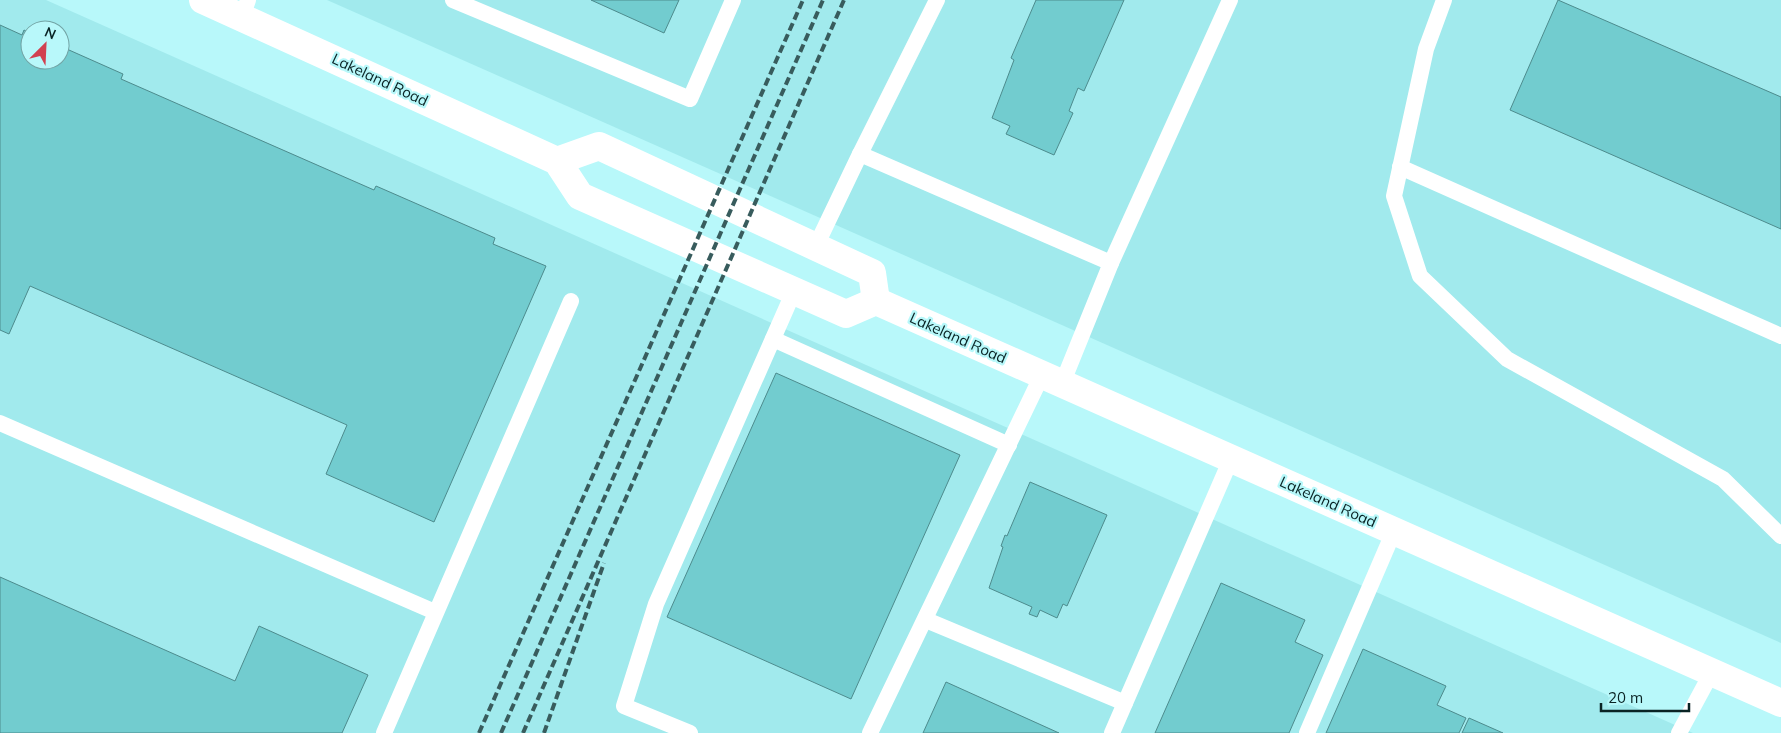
<svg xmlns="http://www.w3.org/2000/svg" width="1781" height="733" font-family="Mulish,sans-serif">
	<rect width="100%" height="100%" fill="#b8f8fa"/>
	<g fill="#a1eaed" fill-rule="evenodd">
		<path d="M0,0H46L1693,733H0ZM30,30H60V60H30Z"/>
		<path d="M327,0H1781V643Z"/>
	</g>
	<g fill="#72cccf" stroke="#4d8b8d">
		<path d="M591,0H679L664,33Z"/>
		<path d="M1036,0H1124L1084,91L1078,88L1069,111L1073,113L1054,155L1006,134L1010,126L992,118L1014,60L1011,58Z"/>
		<path d="M1558,0L1781,97V229L1510,110Z"/>
		<path d="M0,25L22,35L24,30L30,33V60H60V46L123,74L121,79L374,190L376,186L495,238L493,244L546,266L434,522L326,474L347,425L30,286L9,334L0,330Z"/>
		<path d="M776,373L960,455L851,699L667,617Z"/>
		<path d="M1030,482L1107,515L1067,606L1063,604L1057,618L1040,610L1037,617L1029,614L1032,607L989,588L1003,547L1001,546L1005,535L1007,536Z"/>
		<path d="M0,577L235,681L259,626L368,675L342,733H0Z"/>
		<path d="M1221,583L1305,620L1295,642L1323,655L1289,733H1155Z"/>
		<path d="M1363,649L1446,686L1437,705L1466,718L1459,733H1326Z"/>
		<path d="M946,682L1059,733H923Z"/>
		<path d="M1469,718L1503,733H1462Z"/>
	</g>
	<g fill="none" stroke-linecap="round" stroke-linejoin="round">
		<g stroke="#fff" stroke-width="16">
			<path d="M453,0L690,99L733,0"/>
			<path d="M1444,0L1426,49L1394,196L1420,276L1507,359L1723,479L1781,536"/>
			<path d="M242,17L248,0"/>
			<path d="M860,154L937,0"/>
			<path d="M1400,167L1781,336"/>
			<path d="M816,246L860,154L1111,263L1062,384"/>
			<path d="M1111,263L1230,0"/>
			<path d="M773,339L1009,445"/>
			<path d="M0,423L435,612"/>
			<path d="M926,620L1125,703"/>
			<path d="M384,733L571,301"/>
			<path d="M690,733L624,706L656,604L794,291"/>
			<path d="M870,733L1042,375"/>
			<path d="M1112,733L1231,459"/>
			<path d="M1307,733L1394,531"/>
			<path d="M1679,733L1712,672"/>
		</g>
		<g stroke="#fff" stroke-width="28">
			<path d="M203,0L557,161L580,196L846,314L876,301L1781,703"/>
			<path d="M557,161L599,146L872,273L876,301"/>
		</g>
		<g stroke="#385c5d" stroke-width="4" stroke-dasharray="8 4" stroke-linecap="butt">
			<path d="M479,733L803,0"/>
			<path d="M501,733L823,0"/>
			<path d="M523,733L844,0"/>
			<path d="M544,733L604,563"/>
		</g>
	</g>
	<g text-anchor="middle" stroke-width="4.5" stroke-linejoin="round" paint-order="stroke">
		<g font-size="15" fill="#092324" stroke="#b8f8fa">
			<text transform="translate(380 80) rotate(25)" y="5">Lakeland Road</text>
			<text transform="translate(958 338) rotate(24)" y="5">Lakeland Road</text>
			<text transform="translate(1328 502) rotate(24)" y="5">Lakeland Road</text>
		</g>
	</g>
	<g transform="translate(45 45) rotate(24)"><circle r="24" fill="#b8f8fa" stroke="#72a3a4"/>
	<path d="M0-4L9 19L0 12L-9 19Z" fill="#d14150"/>
	<text y="-8" font-size="14" font-weight="bold" text-anchor="middle" fill="#092324">N</text>
	</g>
	<path d="M1601 703v8h88v-8" fill="none" stroke="#092324" stroke-width="2.5"/>
	<text x="1608" y="703" font-size="15" fill="#092324" stroke="#b8f8fa" stroke-width="4" paint-order="stroke">20 m</text>
</svg>
